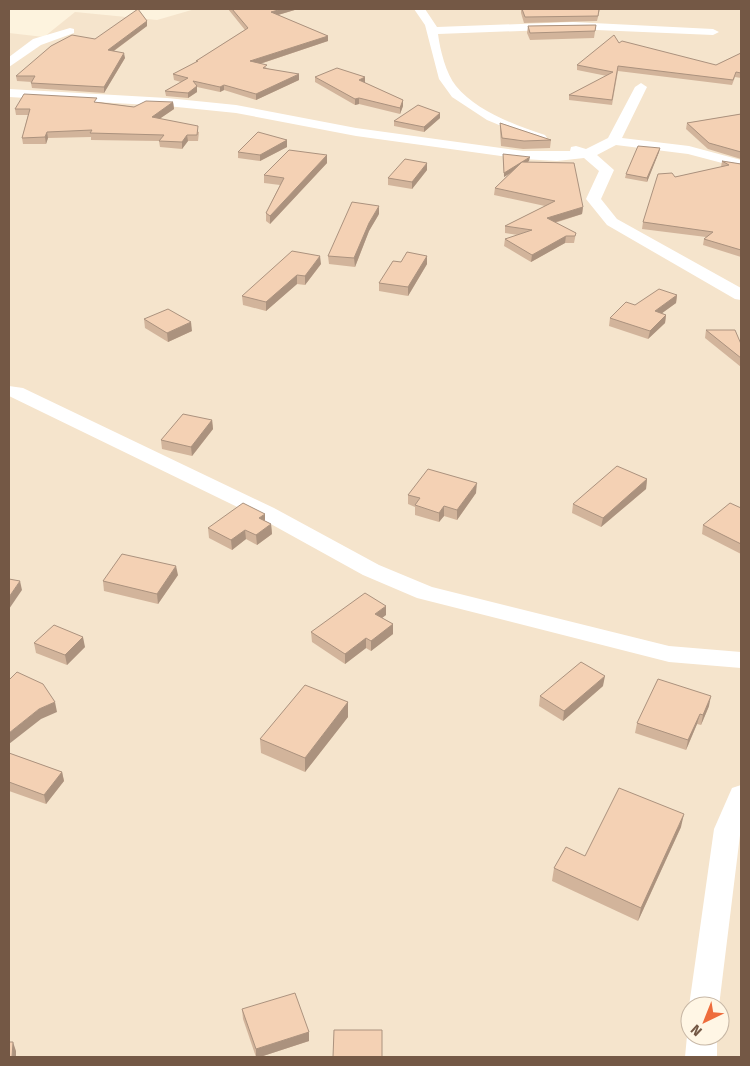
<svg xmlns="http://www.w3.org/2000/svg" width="750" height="1066" font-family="'Fira Sans',sans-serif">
	<rect width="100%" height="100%" fill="#fdf3de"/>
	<path fill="#f5e4cc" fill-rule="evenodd" d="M195,9H741V1057H9V33L44,37L75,12L157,20ZM690,1006H720V1036H690Z"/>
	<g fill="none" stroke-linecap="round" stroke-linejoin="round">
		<g fill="#fff" fill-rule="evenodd">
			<path d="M414,9H425L437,27L573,22L713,29L719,32L713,35L573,29L438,34C440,50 446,74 456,86C476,111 515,125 545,135L547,138L540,142L487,120L452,97L439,79L425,25Z"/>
			<path d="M70,28L74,29V33L41,45L9,67V57L33,39Z"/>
			<path d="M641,83L647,87L622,138L689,146L741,160V168L688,154L616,145L597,155L614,170L601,199L617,219L741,288V300L735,299L607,225L586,199L599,171L584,158L557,161L523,159L356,136L236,113L167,106L9,97V89L167,98L236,105L356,128L523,151H570L571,147L576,146L586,149L608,138L635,87Z"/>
			<path d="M9,386L23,388L274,508L379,565L432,587L669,646L741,652V668L669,662L417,598L363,575L260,518L9,396Z"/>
			<path d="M741,785V827L719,1006H690V1009L689,1006L714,829L732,788Z"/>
			<path d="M690,1028V1036H717V1057H685L687,1036Z"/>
		</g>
	</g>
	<g fill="#d2b49b">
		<path d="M228,9H298L278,15L328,36V41L260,64L267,68L299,80L256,100L224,90L220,92L197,87V92L188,98L166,96L165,91L181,82L174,80L173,74L196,63V61L245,30Z"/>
		<path d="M521,9H600L597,21L524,23L521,13Z"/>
		<path d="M147,21V26L114,51L125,58L104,93L32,88L31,83L32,82L17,81L16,76L95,39Z"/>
		<path d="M596,25L594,38L530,40L527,33L528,26Z"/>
		<path d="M741,53V78L735,77L732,85L618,71L612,105L569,100V95L607,76L577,70V65H716Z"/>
		<path d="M315,77L365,83L403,100V106L400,114L359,104L355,105L315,82Z"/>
		<path d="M97,102L134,107L173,102L174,109L159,119L199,132L198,141H188L182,149L160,147L159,141L91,140V137L48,138L46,144H23L22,138L28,115H16L15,109Z"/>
		<path d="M440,113V118L424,132L394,126V121Z"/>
		<path d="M741,114V159L708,149L686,129L687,123Z"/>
		<path d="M500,123L551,140L550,148L523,149L501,146L500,131Z"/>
		<path d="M287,140V147L260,161L238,158V152Z"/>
		<path d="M660,148L659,152L647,182L625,178L626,174Z"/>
		<path d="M503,154L529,161L527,162L583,207L582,214L555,223L576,233L574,243H565L531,262L504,246L505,239L518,235L505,233V226L545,206L494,195L495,188L510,173L504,177Z"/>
		<path d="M327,155V163L270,224L266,221V213L280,185L264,183V175Z"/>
		<path d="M722,161L741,164V257L703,245L704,239L706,237L642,229L643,222L675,177L721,167Z"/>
		<path d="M427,170L412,189L388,185V178Z"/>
		<path d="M379,214L369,231L355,267L329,264L328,256Z"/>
		<path d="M427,256V264L408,296L379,291V283L401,262Z"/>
		<path d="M321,264L305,285L297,284L266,311L243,305L242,296Z"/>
		<path d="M677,295L676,303L662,313L666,315L665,323L648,339L609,326L610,318L635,305Z"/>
		<path d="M144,319L192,331L168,342L145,328Z"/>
		<path d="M706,330L741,344V367L705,338Z"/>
		<path d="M212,420L213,429L192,456L162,449L161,440Z"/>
		<path d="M647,479L646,489L601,527L572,513L573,504Z"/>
		<path d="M476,493L457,520L444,516L439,522L415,515V507L408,504V495Z"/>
		<path d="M741,508V554L702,534L703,525Z"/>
		<path d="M265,521L271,524L272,534L257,545L246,539L232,550L209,538L208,528Z"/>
		<path d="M178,575L158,604L104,591L103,581Z"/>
		<path d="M386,615L382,618L393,624V634L371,651L366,648L345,664L312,642L311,632Z"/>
		<path d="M34,643L85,647L67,665L36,653Z"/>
		<path d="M603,686L563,721L539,706L540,696Z"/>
		<path d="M348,702V717L305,772L261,753L260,739Z"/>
		<path d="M709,706L701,725L697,724L686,750L635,733L637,723Z"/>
		<path d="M9,753L62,772L64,781L46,804L9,791Z"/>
		<path d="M681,827L638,921L552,881L554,868L585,856Z"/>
		<path d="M242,1009L309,1032V1041L260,1057H256L243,1019Z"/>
	</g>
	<g fill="#ab927e">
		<path d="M282,9H298L271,17V12Z"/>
		<path d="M147,21V26L108,55V50Z"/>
		<path d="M328,36V41L250,67V61Z"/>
		<path d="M124,53L125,58L104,93V87Z"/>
		<path d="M299,74V80L256,100V94Z"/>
		<path d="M365,77V83L359,80Z"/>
		<path d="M224,85V90L220,92V87Z"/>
		<path d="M197,86V92L188,98V93Z"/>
		<path d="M359,98V104L355,105V99Z"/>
		<path d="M403,100V106L400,114V108Z"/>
		<path d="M173,102L174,109L152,124V117Z"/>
		<path d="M440,113V118L424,132V127Z"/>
		<path d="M47,132L48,138L46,144L45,137Z"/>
		<path d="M187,135L188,141L182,149V142Z"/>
		<path d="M287,140V147L260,161V155Z"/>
		<path d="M660,148L659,152L647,182V178Z"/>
		<path d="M327,155V163L270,224V216Z"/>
		<path d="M530,157L529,161L504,177V173Z"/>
		<path d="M427,163V170L412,189V182Z"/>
		<path d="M379,206V214L369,231L355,267L354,258L369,223Z"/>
		<path d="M583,207L582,214L546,225L547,218Z"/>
		<path d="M566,236L565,243L531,262L532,255Z"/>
		<path d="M320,256L321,264L305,285V276Z"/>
		<path d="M427,256V264L408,296V287Z"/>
		<path d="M297,275V284L266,311V302Z"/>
		<path d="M677,295L676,303L654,319L655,311Z"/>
		<path d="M666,315L665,323L648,339L650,331Z"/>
		<path d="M191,322L192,331L168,342L167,333Z"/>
		<path d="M212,420L213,429L192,456L191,447Z"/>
		<path d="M647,479L646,489L601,527L603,518Z"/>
		<path d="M477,483L476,493L457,520V510Z"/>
		<path d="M444,506V516L439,522V513Z"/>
		<path d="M265,514V523L259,518Z"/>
		<path d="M271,524L272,534L257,545L256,535Z"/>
		<path d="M245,530L246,539L232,550L231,540Z"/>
		<path d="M176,566L178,575L158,604L157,594Z"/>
		<path d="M20,581L22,590L9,609V597Z"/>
		<path d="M386,606V615L375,623V614Z"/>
		<path d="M393,624V634L371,651V641Z"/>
		<path d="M83,637L85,647L67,665L65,655Z"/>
		<path d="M366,638V648L345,664V654Z"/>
		<path d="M605,676L603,686L563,721L564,711Z"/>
		<path d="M711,696L709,706L701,725L703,715Z"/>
		<path d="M55,702L57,712L41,719L9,744V733L39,709Z"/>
		<path d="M348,702V717L305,772V758Z"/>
		<path d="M700,714L697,724L686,750L688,740Z"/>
		<path d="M62,772L64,781L46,804L44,795Z"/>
		<path d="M684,814L681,827L638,921L641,908Z"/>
		<path d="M309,1032V1041L260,1057H256V1049Z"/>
		<path d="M13,1042L16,1051V1057H12Z"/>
	</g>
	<g fill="#f4d1b4" stroke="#ab927e">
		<path d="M138,9L147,21L108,50L124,53L104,87L31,83L35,76H16L51,46L72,35L95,39Z"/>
		<path d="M232,9H282L271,12L328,36L250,61L267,65L263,68L299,74L256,94L224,85L220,87L193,81L197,86L188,93L165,91L188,78L173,74L198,61H196L248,28Z"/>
		<path d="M522,9H599L598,16L525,17Z"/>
		<path d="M596,25L595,31L530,33L528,26Z"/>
		<path d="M614,35L619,43L622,41L716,65L741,53V73L736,72L733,80L618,66L612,100L569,95L613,72L577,65Z"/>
		<path d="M337,68L365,77L359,80L403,100L400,108L359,98L355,99L315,77Z"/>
		<path d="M24,94L97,98L94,102L134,107L146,101L173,102L152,117L198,126L197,135H187L182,142L159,141L164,135L90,133L92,130L47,132L45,137L22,138L30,109H15Z"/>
		<path d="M418,105L440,113L424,127L394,121Z"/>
		<path d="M741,114V152L709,143L687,123Z"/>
		<path d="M500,123L551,140L524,141L502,138Z"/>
		<path d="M258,132L287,140L260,155L238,152Z"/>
		<path d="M638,146L660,148L647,178L626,174Z"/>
		<path d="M289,150L327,155L270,216L266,213L284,178L264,175Z"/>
		<path d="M503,154L530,157L504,173Z"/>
		<path d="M405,159L427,163L412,182L388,178Z"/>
		<path d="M722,161L741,164V250L704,239L713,232L643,222L658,174L672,173L675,177L729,165Z"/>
		<path d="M522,162L574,163L583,207L547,218L576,233L575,236H566L532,255L505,239L532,230L505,226L555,201L495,188Z"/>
		<path d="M352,202L379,206L369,223L354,258L328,256Z"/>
		<path d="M292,251L320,256L305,276L297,275L266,302L242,296Z"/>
		<path d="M407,252L427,256L408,287L379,283L393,261L401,262Z"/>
		<path d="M659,289L677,295L655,311L666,315L650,331L610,318L626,302L635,305Z"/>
		<path d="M168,309L191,322L167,333L144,319Z"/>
		<path d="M706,330H735L741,344V358Z"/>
		<path d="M183,414L212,420L191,447L161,440Z"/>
		<path d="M617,466L647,479L603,518L573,504Z"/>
		<path d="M428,469L477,483L457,510L444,506L439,513L415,505L420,498L408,495Z"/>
		<path d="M243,503L265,514L259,518L271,524L256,535L245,530L231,540L208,528Z"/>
		<path d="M730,503L741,508V544L703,525Z"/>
		<path d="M122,554L176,566L157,594L103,581Z"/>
		<path d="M9,579L20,581L9,597Z"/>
		<path d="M365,593L386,606L375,614L393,624L371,641L366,638L345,654L311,632Z"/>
		<path d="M54,625L83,637L65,655L34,643Z"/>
		<path d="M581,662L605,676L564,711L540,696Z"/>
		<path d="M17,672L43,684L55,702L39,709L9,733V680Z"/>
		<path d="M658,679L711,696L703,715L700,714L688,740L637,723Z"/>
		<path d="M305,685L348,702L305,758L260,739Z"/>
		<path d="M9,753L62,772L44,795L9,782Z"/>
		<path d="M619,788L684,814L641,908L554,868L566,847L585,856Z"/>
		<path d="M295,993L309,1032L256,1049L242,1009Z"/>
		<path d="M334,1030H382V1057H333Z"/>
		<path d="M9,1042H13L12,1057H9Z"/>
	</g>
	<rect width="750" height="1066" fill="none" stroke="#745845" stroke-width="20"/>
	<g transform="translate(705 1021) rotate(223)"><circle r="24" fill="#fff6e5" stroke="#c7b7a5"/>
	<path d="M0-4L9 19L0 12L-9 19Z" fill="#ee6c3c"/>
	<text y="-8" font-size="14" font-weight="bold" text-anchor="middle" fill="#745845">N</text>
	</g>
</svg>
